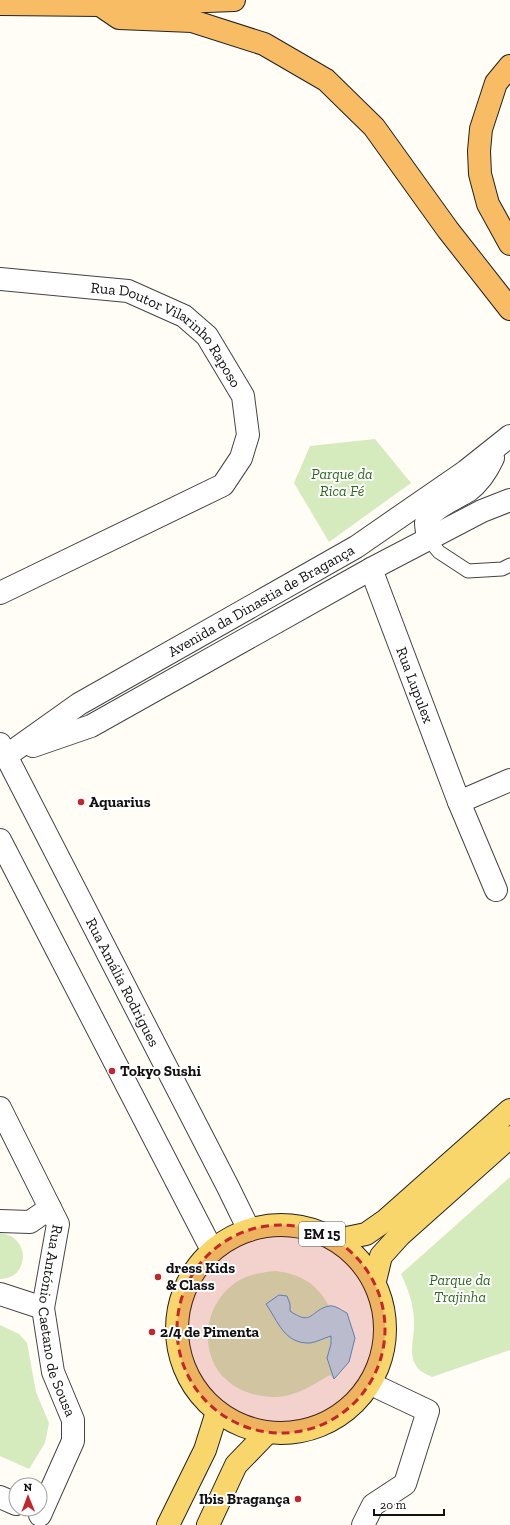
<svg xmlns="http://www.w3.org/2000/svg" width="510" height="1525" font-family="'Zilla Slab',serif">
	<rect width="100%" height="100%" fill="#fffdf5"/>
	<g fill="#d5ebbd">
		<path d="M375,439L411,483L329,542L294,483L310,446Z"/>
		<path d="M510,1177V1350L432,1377C424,1373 418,1371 414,1362C409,1350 415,1334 414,1322C414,1305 408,1289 401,1274Z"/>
		<path d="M0,1233C31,1236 30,1279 0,1279Z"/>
		<path d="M276,1271C301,1274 317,1284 329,1306C311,1315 309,1324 290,1311V1304L279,1295L267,1304L273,1312L276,1322L311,1343L331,1335V1344L327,1358L334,1379L330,1375C316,1383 301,1393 285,1396C257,1401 222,1387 212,1359C200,1327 215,1290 246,1277C256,1273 266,1272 276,1271Z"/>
		<path d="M0,1325L19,1334L27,1343L36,1392L49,1423L45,1443L29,1469L0,1456Z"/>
	</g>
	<path fill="#b9e0f7" stroke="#3f96cf" d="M279,1295L287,1296L290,1304V1311C313,1327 310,1310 329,1306C335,1305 341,1310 347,1313L355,1338L349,1362L334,1379L327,1358L331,1344V1336C324,1338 317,1342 310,1343C284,1344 278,1321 266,1304Z"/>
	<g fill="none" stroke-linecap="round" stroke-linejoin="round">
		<g stroke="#444" stroke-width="15">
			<path id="service" d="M428,539L439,552L468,571L502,569L510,565"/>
		</g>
		<g stroke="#444" stroke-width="24">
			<g id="minor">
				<path id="s1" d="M0,279L128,291L184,316L207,336L243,396L248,435L241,458L223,485L0,593"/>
				<path id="s2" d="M371,569L459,802L496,890"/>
				<path d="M459,802L510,780"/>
				<path id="s3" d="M0,1108L58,1224L43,1308L53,1372L73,1420V1441L40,1515"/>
				<path d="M0,1221L30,1222L50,1208"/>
				<path d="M0,1294L43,1308"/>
				<path d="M0,1497L16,1504"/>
				<path d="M363,1525L373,1505L405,1484L428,1411L371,1384"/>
			</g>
		</g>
		<g stroke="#444" stroke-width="24">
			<g id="tertiary">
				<path d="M428,539C428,535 426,528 426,523C429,509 457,498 468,491C479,483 487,471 493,458"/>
				<path id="s4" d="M0,744L228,1187L249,1230"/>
				<path d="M33,746L91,726L371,569L482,511L510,500"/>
				<path id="s5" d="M6,756L79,704L356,547L466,471L510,436"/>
				<path d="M0,840L212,1250"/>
			</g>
		</g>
		<g stroke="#222" stroke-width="24">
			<g id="primary">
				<circle cx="281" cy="1329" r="104"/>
				<path d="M337,1240L366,1234L386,1220L510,1110"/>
				<path d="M375,1281L381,1256L400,1235L510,1137"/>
				<path d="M168,1525L205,1450L217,1412"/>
				<path d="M208,1525L236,1465L267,1433"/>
			</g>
		</g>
		<g stroke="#222" stroke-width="24">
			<g id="trunk">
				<path d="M0,4L100,5L234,0"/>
				<path d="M100,5L119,18L192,21L264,44L326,80L374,127L448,230L510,309"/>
				<path d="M510,66L496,83L481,129L479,151L480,174L488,204L510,244"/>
			</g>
		</g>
		<use href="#service" stroke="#fff" stroke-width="13"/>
		<use href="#minor" stroke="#fff" stroke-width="22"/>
		<use href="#tertiary" stroke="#fff" stroke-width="22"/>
		<use href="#primary" stroke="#f9d66b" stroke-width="22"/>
		<use href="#trunk" stroke="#f7bc64" stroke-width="22"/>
	</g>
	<path fill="#c4262e" fill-opacity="0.2" stroke="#c4262e" stroke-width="3" stroke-dasharray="8 5" stroke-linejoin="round" d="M177 1329a104 104 0 1 1 208 0a104 104 0 1 1-208 0Z"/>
	<g fill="#c4262e" stroke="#fff" stroke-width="1.5">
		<circle cx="81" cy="802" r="4"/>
		<circle cx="112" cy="1071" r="4"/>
		<circle cx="158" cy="1277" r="4"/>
		<circle cx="152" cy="1332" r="4"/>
		<circle cx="298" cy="1499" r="4"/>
	</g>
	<g text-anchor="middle" stroke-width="4" stroke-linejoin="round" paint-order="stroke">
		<rect fill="#fff" stroke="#585858" stroke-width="1" x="299" y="1222" width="46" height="24" rx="3"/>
		<g font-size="14" font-weight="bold" fill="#111">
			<text x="322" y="1239">EM 15</text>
		</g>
		<g font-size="15" fill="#111" stroke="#fff">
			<text dy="5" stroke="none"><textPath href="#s1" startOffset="185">Rua Doutor Vilarinho Raposo</textPath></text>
			<text dy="5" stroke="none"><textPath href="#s5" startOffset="299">Avenida da Dinastia de Bragança</textPath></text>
			<text dy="5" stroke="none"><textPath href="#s2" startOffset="124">Rua Lupulex</textPath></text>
			<text dy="5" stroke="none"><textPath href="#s4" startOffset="268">Rua Amália Rodrigues</textPath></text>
			<text dy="5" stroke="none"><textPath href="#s3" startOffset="229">Rua António Caetano de Sousa</textPath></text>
		</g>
		<g font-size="15" font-style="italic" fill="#2f6b1f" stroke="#fff">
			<text x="342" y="479">Parque da<tspan x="342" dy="17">Rica Fé</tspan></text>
			<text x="460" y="1285">Parque da<tspan x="460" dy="17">Trajinha</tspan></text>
		</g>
		<g font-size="15" font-weight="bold" fill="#111" stroke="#fff" text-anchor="start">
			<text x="89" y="807">Aquarius</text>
			<text x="120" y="1076">Tokyo Sushi</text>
			<text x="166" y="1273">dress Kids<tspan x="166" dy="17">&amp; Class</tspan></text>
			<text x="160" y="1337">2/4 de Pimenta</text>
			<text x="290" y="1504" text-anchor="end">Ibis Bragança</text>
		</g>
	</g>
	<g transform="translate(28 1497) rotate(359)"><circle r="19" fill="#ffffff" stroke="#a0a0a0"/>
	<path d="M0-3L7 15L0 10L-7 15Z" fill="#c4262e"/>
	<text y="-6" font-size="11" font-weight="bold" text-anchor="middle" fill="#111111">N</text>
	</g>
	<path d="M374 1509v6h70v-6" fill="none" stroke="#111111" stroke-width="2"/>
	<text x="380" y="1509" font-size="12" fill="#111111" stroke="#ffffff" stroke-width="3" paint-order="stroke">20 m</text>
</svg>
